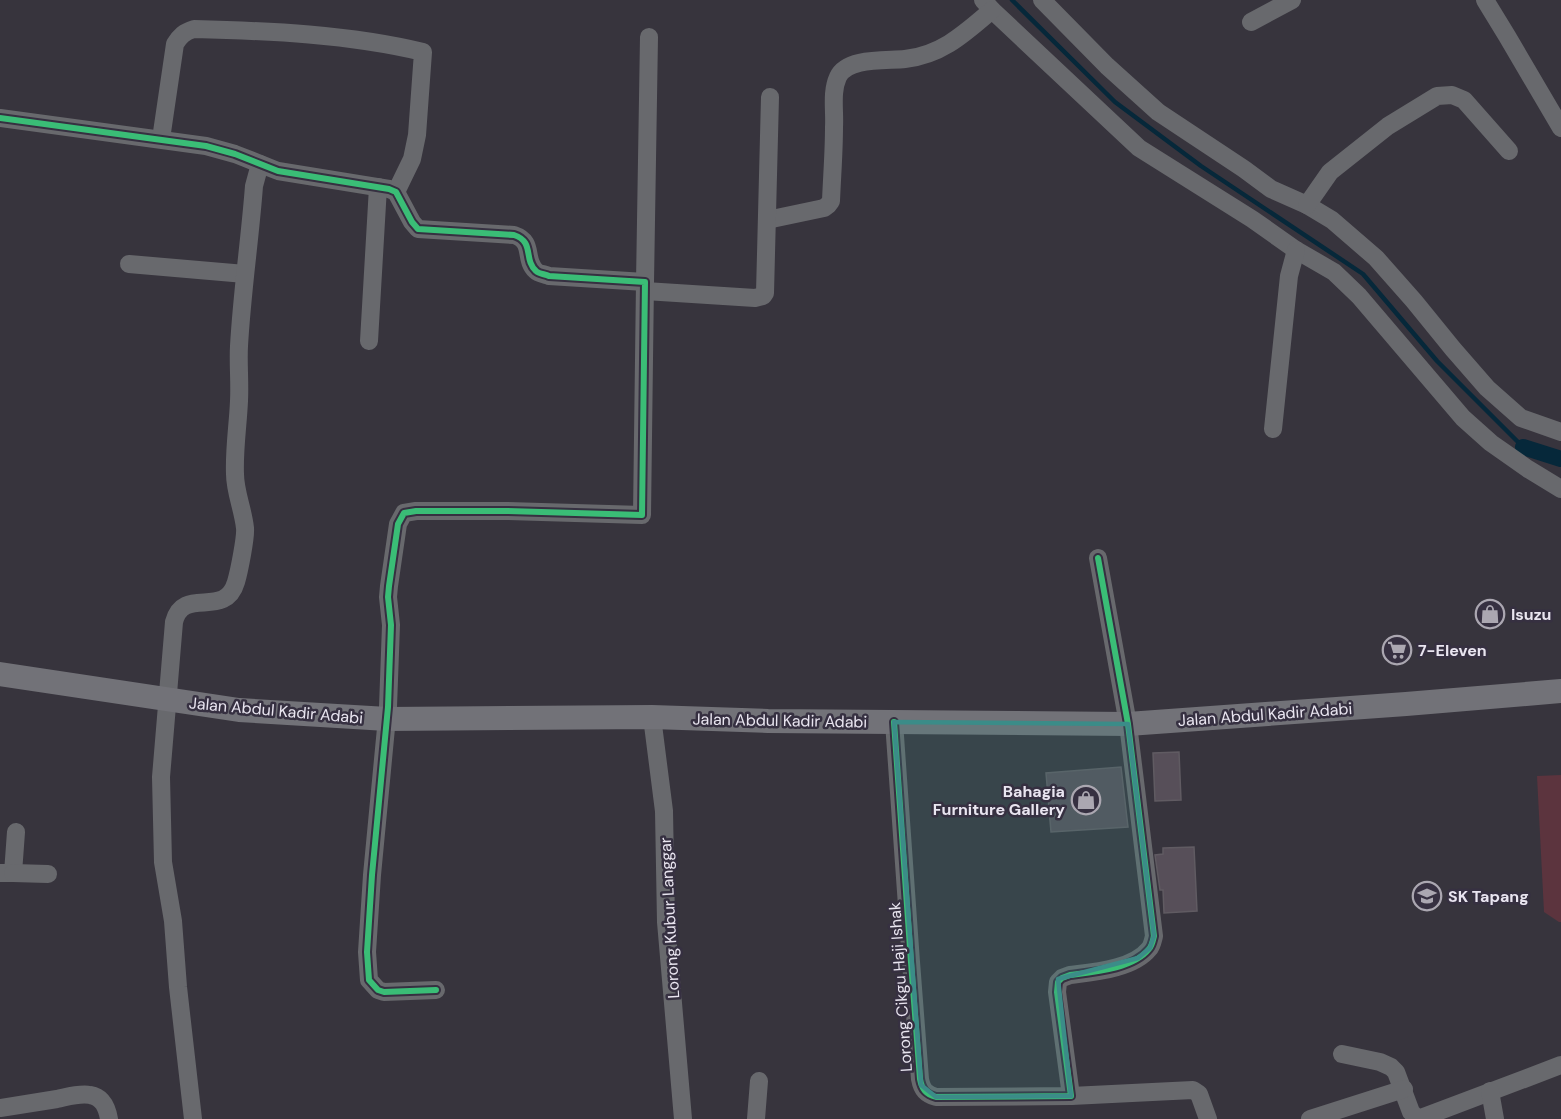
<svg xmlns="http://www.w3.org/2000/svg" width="1561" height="1119" font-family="'DM Sans',sans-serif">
	<rect width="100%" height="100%" fill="#37343d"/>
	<path fill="#5c343e" d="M1561,775V922H1559L1544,912L1537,776Z"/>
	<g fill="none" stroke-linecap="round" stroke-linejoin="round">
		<path stroke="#06283a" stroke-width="4.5" d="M1012,0L1115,102L1201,166L1363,274L1437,361L1523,447"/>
		<path stroke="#06283a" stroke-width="16" d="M1523,447L1561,459"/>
	</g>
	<g fill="#574f59" stroke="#605b62" stroke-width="1.5">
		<path d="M1179,752L1181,800L1155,801L1153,753Z"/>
		<path d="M1121,767L1128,827L1051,832L1046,773Z"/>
		<path d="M1194,847L1197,911L1164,913L1163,890H1160L1155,855L1163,854V848Z"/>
	</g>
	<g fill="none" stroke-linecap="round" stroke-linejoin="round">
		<g stroke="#68696d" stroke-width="18">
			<path d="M983,0L992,10L1139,148L1252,219L1296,250L1334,272L1359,296L1463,418L1491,443L1528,469L1561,489"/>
			<path d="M1042,0L1107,66L1158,112L1244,169L1271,189L1307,205L1332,220L1376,258L1414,301L1453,349L1487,388L1521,418L1561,432"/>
			<path d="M1485,0L1507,36L1561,128"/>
			<path d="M1251,22L1292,0"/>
			<path d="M0,118L206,146L235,154L278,171L389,189L396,192L412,222L418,229L514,235C535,242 523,259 536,271C539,274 545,274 549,276L645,282L642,515L507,511H416L404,513L398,524L389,586L388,597L391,625L388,707L372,875L367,952L369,980L378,990L384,992L436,990"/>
			<path d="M161,139L175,44C180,36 184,32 194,29C270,31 348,34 423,52L417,135L412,159L396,192"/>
			<path d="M1307,205L1330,172L1388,126L1437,96L1452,95L1464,100L1509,151"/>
			<path d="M767,220L824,208L828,205L831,201C832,176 834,152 834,127C835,111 831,92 838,77C847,57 887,61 905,59C942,55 965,33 992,10"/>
			<path d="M129,264L245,274"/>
			<path d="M645,282L649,37"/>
			<path d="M645,291L755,298L763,296L765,293L770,97"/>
			<path d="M369,341L378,187"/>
			<path d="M1273,429L1289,276L1296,250"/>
			<path d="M652,717L664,811L666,922L683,1119"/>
			<path d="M894,722L911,962L920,1079C922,1090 926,1094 936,1097L1071,1096L1057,992L1058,982L1062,978L1070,975C1094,972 1133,969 1149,949C1152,946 1153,940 1154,936L1128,724L1098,558"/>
			<path d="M0,873H13L16,832"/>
			<path d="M13,873L48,874"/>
			<path d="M1342,1054L1380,1062L1391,1067L1396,1072L1411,1112L1417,1118H1421L1561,1065"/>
			<path d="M1490,1091L1495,1119"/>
			<path d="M1071,1096L1193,1090L1199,1094L1208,1119"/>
			<path d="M0,1108C19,1105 38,1102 57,1099C67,1097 79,1093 90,1095C103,1097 107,1108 109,1119"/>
			<path d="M193,1119L178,987L173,921L163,862L161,777L174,622C183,585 225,620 236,582C239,572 246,537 245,528C243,509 235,492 235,474C234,449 238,425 239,401C240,382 238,364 239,346C242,292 250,239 254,186L260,164"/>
			<path d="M756,1119L759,1081"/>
			<path d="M1310,1119L1404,1089"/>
		</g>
		<path stroke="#727278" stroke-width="24" d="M0,674L239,710L387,719L652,717L768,721L1128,724L1406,704L1561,691"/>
		<g stroke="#363041" stroke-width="10">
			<g id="cycleway">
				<path d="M0,118L206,146L235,154L278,171L389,189L396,192L412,222L418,229L514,235C535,242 523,259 536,271C539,274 545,274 549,276L645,282L642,515L507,511H416L404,513L398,524L389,586L388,597L391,625L388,707L372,875L367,952L369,980L378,990L384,992L436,990"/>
				<path d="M894,722L911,962L920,1079C922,1090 926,1094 936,1097L1071,1096L1057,992L1058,982L1062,978L1070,975C1094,972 1133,969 1149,949C1152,946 1153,940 1154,936L1128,724L1098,558"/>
			</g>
		</g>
		<use href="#cycleway" stroke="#3abd76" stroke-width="6"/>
	</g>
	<path fill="#3b8c88" fill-opacity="0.2" stroke="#3b8c88" stroke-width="4.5" stroke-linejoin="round" d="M894,722L1128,724L1154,936L1150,948L1138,958L1058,979L1071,1096L936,1097L921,1085Z"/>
	<defs>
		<g id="shop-ring" transform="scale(1.5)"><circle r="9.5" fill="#363041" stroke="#aba7b1" stroke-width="1.5"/><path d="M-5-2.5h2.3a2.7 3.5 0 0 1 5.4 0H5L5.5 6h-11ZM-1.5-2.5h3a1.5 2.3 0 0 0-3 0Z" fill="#aba7b1"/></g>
		<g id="supermarket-ring" transform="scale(1.5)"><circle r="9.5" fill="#363041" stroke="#aba7b1" stroke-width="1.5"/><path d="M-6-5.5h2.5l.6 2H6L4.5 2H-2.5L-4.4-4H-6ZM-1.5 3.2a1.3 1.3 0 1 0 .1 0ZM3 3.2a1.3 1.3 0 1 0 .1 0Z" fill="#aba7b1"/></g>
		<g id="school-ring" transform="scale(1.5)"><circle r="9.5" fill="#363041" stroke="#aba7b1" stroke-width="1.5"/><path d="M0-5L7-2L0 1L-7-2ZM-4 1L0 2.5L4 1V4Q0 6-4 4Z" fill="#aba7b1"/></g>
	</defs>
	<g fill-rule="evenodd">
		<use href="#shop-ring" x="1490" y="614"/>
		<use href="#supermarket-ring" x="1397" y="650"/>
		<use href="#shop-ring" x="1086" y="800"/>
		<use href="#school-ring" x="1427" y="896"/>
	</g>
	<g text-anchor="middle" stroke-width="5" stroke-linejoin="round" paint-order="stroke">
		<g font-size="16" font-weight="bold" fill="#e9e5f0" stroke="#363041" text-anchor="start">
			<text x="1511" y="620">Isuzu</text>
			<text x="1418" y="656">7-Eleven</text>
			<text x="1065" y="797" text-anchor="end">Bahagia<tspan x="1065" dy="18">Furniture Gallery</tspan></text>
			<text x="1448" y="902">SK Tapang</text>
		</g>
		<g font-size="16" fill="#e9e5f0" stroke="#363041">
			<text transform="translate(276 710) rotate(5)" y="6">Jalan Abdul Kadir Adabi</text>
			<text transform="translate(1265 714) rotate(-4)" y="6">Jalan Abdul Kadir Adabi</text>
			<text transform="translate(780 720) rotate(1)" y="6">Jalan Abdul Kadir Adabi</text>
			<text transform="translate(669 918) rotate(-93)" y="6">Lorong Kubur Langgar</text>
			<text transform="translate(900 987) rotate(-94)" y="6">Lorong Cikgu Haji Ishak</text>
		</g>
	</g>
</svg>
